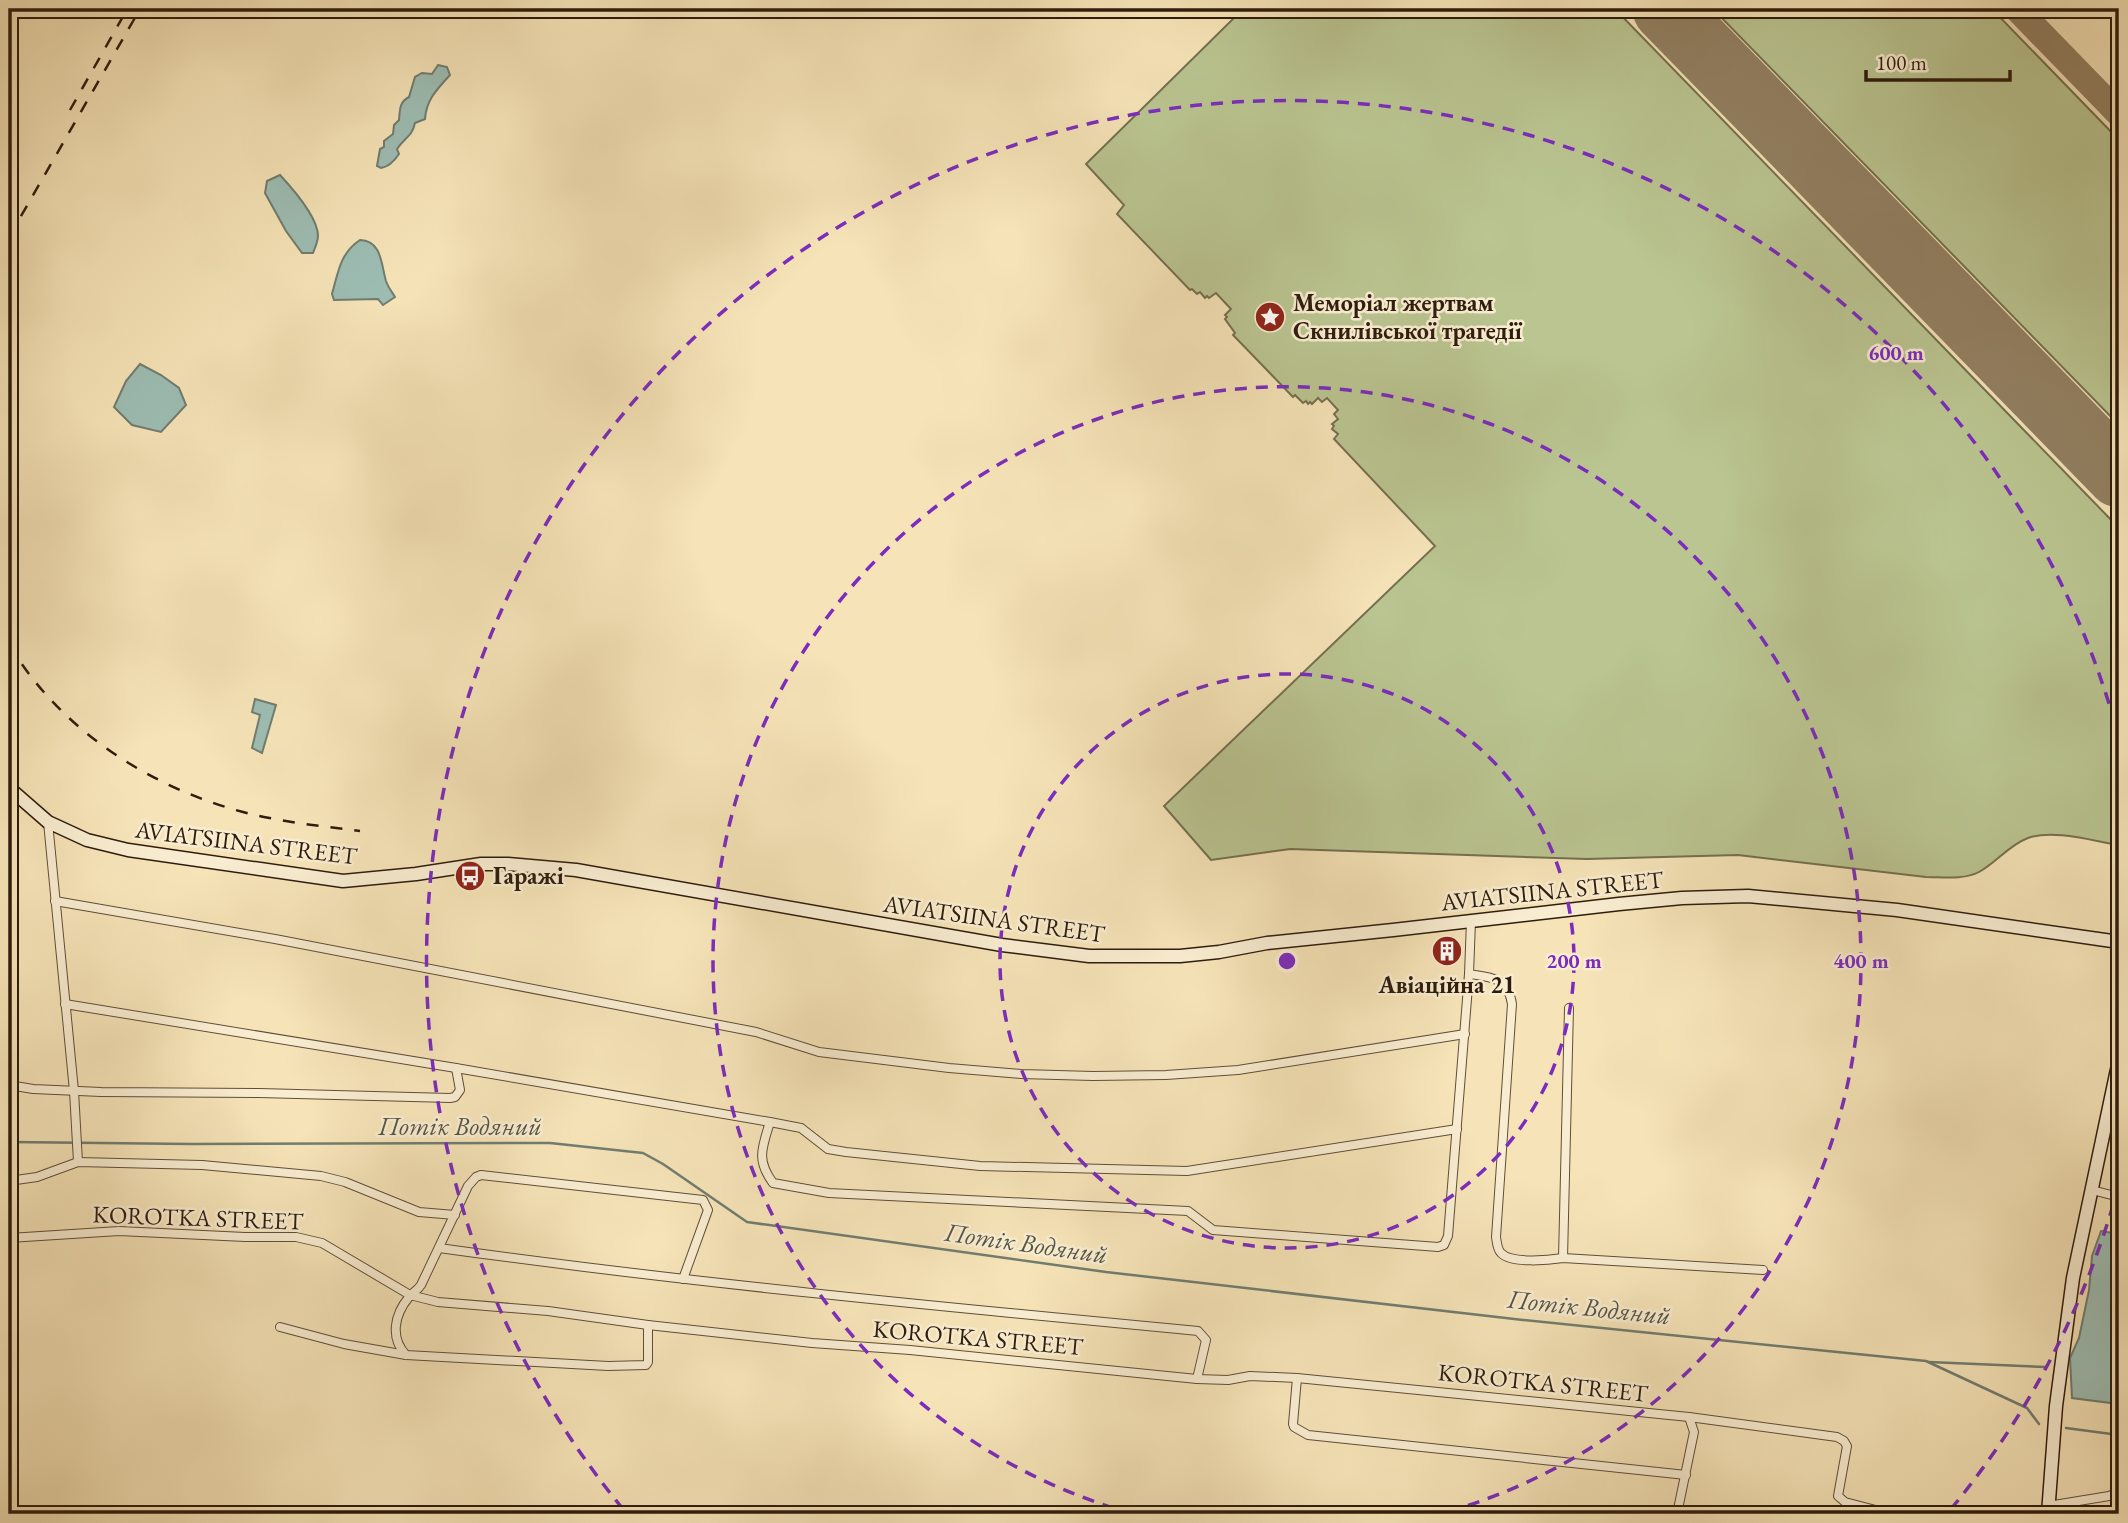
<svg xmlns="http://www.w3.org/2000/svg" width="2128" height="1523" font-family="'EB Garamond',serif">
	<rect width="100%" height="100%" fill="#f6e4b8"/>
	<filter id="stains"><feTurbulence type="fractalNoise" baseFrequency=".00286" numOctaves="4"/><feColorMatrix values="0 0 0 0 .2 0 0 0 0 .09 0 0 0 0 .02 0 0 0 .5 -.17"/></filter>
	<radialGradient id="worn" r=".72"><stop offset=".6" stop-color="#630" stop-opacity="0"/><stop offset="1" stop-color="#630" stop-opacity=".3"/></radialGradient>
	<g fill="#bac591" stroke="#74704f" stroke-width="2">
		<path d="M1230,9H1615L2119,528V845C2093,841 2053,829 2028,838C2009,845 1997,862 1979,872C1964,880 1942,877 1926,877L1738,855L1587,859L1290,849L1211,860L1164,806L1435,546L1334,439L1338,434L1332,429L1334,426L1332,424L1338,419L1334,414L1338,410L1327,398L1322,402L1318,398L1312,404L1310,402L1308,404L1306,401L1303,403L1295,395L1293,397L1233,335L1235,333L1225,319L1227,317L1225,315L1231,309L1216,293L1209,298L1207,296L1205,298L1200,292L1197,294L1192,289L1190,290L1117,214L1124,205L1086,164L1233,19Z"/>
		<path d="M1713,9H1992L2119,140V425Z"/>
	</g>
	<g fill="#9dbeb4" stroke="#717d71" stroke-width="2">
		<path d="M438,65L447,67L450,75C438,88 426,100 425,119L415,123C412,137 404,138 397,149L399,154C395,160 388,167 381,168L377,166L380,149L384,147V141L393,134L394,125L399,120C400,110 399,102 409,97L415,77L422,73L432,74Z"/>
		<path d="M280,175C292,188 318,218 318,236C318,241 315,248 313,253H302L286,231L265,193L267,181Z"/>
		<path d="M360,240C382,241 381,264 386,281C388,287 392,292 395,297L383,305L378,299L334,300L332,294C338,273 340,253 360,240Z"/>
		<path d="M140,364L161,375L179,388L186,405L161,432L132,425L114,407L126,381Z"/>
		<path d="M255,699L276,705L262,753L252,748L260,715L252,712Z"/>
		<path d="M2101,1231L2119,1234V1404L2072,1398L2070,1358L2079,1338L2089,1290L2092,1256Z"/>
	</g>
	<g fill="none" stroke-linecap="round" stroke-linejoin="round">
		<g stroke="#717d71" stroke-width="2.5">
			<path d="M9,1142L191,1144L550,1143L643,1153L663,1164L747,1222L1106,1272L1523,1320L1926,1361L2027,1408L2039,1424"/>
			<path d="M1929,1362L2045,1367"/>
			<path d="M2066,1428L2119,1435"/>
		</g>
		<path stroke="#928062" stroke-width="26" d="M2017,9L2119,114"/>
		<path stroke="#928062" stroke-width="65" d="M1665,9L2119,475"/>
		<g stroke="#604e38" stroke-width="10">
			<g id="street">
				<path d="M48,822L74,1091L78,1162"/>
				<path d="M55,901L275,939L756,1032L819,1052L949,1068L1021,1074L1093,1076L1166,1075L1238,1070L1465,1034"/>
				<path d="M1469,974C1492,977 1508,978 1512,1004L1496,1237C1497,1243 1497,1249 1501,1253C1511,1264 1550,1260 1563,1258L1763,1270"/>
				<path d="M65,1004L456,1068L770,1122L801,1128L828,1149L846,1152L980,1166L1187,1171L1457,1129"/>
				<path d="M9,1085L33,1089L101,1092L259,1093L450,1098L455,1097L460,1090L456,1068"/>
				<path d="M770,1122C762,1148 756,1160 773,1183L829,1193L1188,1211L1213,1230L1438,1247L1444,1245L1448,1236L1469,974L1471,921"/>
				<path d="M9,1181L37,1177L78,1162L202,1165L321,1176L345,1182L419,1212L455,1215"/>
				<path d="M2092,1190L2119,1197"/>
				<path d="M9,1238L119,1231L245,1237H296L322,1243L410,1295L438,1302L548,1311L648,1325L812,1343L910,1350L1197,1379L1228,1380L1250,1376L1297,1378L1689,1417L1837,1437L1844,1441L1847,1446L1838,1496L1845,1502L1891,1514"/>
				<path d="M439,1248C691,1283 944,1307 1198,1331L1206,1340L1197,1379"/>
				<path d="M1563,1258L1569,1008"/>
				<path d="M280,1327L344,1344L406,1355L608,1366L646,1365L648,1362V1325"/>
				<path d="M406,1355C390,1338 394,1315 409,1297C412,1293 417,1291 421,1285L468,1186L476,1177L481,1175L703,1200L708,1210L683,1279"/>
				<path d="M1297,1378L1293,1424L1294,1427L1308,1435L1686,1475"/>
				<path d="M2048,1506L2109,1496L2119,1492"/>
				<path d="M1677,1514L1694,1432L1689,1417"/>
			</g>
		</g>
		<g stroke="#2e1c0d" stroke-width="15">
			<g id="secondary">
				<path d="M9,788L48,822L87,840L128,850L343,881L416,874L481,864H508L576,870L1002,945L1089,956H1180L1219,952L1267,943L1393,930L1619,904L1682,898L1748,896L1897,910L2119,942"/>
				<path d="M2048,1514L2056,1406L2073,1278L2119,1060"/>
			</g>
		</g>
		<use href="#street" stroke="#f9edd1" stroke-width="8"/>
		<use href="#secondary" stroke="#f9edd1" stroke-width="12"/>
		<g stroke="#2e1c0d" stroke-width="2.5" stroke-dasharray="12 12" stroke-linecap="butt">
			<path d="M70,110L125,13"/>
			<path d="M9,237L140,9"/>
			<path d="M9,644C59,729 149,787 243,812C281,822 321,826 360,831"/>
		</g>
	</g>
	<g fill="none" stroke="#7b2cbf" stroke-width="3.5" stroke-dasharray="12 9">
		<circle cx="1287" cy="961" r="287"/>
		<path d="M1134 1514A574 574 0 1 1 1440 1514"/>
		<path d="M2119 1184A861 861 0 0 1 1951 1509M623 1509A861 861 0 1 1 2119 738"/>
	</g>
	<defs>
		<g id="sight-disc" transform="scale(1.575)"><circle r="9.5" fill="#8f2418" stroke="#f9edd1"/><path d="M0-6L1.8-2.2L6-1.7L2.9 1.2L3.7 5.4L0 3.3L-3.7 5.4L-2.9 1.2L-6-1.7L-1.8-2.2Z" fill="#fff"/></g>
		<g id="bus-disc" transform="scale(1.575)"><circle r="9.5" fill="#8f2418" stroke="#f9edd1"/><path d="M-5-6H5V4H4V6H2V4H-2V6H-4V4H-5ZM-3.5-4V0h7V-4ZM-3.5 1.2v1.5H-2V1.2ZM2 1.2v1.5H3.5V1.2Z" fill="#fff"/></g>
		<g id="building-disc" transform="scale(1.575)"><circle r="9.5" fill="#8f2418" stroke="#f9edd1"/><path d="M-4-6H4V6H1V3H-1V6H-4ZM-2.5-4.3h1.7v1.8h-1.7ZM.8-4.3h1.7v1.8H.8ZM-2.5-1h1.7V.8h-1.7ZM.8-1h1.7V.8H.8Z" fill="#fff"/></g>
	</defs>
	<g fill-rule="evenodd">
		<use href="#sight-disc" x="1270" y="317"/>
		<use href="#bus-disc" x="470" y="876"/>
		<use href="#building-disc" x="1447" y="951"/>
	</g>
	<g text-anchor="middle" stroke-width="5" stroke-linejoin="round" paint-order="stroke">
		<g font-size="24" font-weight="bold" fill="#2e1c0d" stroke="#f9edd1" text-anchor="start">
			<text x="1293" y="311">Меморіал жертвам<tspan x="1293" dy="28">Скнилівської трагедії</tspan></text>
			<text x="493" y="884">Гаражі</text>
			<text x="1447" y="993" text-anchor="middle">Авіаційна 21</text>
		</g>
		<g font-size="24" fill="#2e1c0d" stroke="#f9edd1">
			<text transform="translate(246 843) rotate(7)" y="8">AVIATSIINA STREET</text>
			<text transform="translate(1552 891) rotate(-6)" y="8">AVIATSIINA STREET</text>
			<text transform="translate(994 919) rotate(8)" y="8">AVIATSIINA STREET</text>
			<text transform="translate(198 1218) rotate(2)" y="8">KOROTKA STREET</text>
			<text transform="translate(978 1338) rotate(5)" y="8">KOROTKA STREET</text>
			<text transform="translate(1543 1383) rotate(6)" y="8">KOROTKA STREET</text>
		</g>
		<g font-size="26" font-style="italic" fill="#555547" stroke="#f9edd1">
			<text x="460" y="1135">Потік Водяний</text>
			<text transform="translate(1026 1243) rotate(8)" y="9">Потік Водяний</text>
			<text transform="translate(1589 1307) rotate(6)" y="9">Потік Водяний</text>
		</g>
	</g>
	<circle cx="1287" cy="961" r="10" fill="#7b2cbf" stroke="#f9edd1" stroke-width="3.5"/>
	<g font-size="21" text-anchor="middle" font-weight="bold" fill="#7b2cbf" stroke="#f9edd1" stroke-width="5" stroke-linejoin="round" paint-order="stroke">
		<text x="1896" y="360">600 m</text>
		<text x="1574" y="968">200 m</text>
		<text x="1861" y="968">400 m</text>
	</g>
	<rect width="2128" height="1523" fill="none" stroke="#f6e4b8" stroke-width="35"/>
	<rect x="10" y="10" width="2107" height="1502" fill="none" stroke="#2e1c0d" stroke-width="3.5"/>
	<rect x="18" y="18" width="2093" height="1488" fill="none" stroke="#2e1c0d" stroke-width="2"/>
	<path d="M1866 70v10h144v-10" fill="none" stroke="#2e1c0d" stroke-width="3.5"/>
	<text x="1876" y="70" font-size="21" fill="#2e1c0d" stroke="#f9edd1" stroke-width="5" paint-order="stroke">100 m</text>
	<rect width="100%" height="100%" filter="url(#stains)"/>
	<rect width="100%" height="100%" fill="url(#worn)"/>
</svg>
